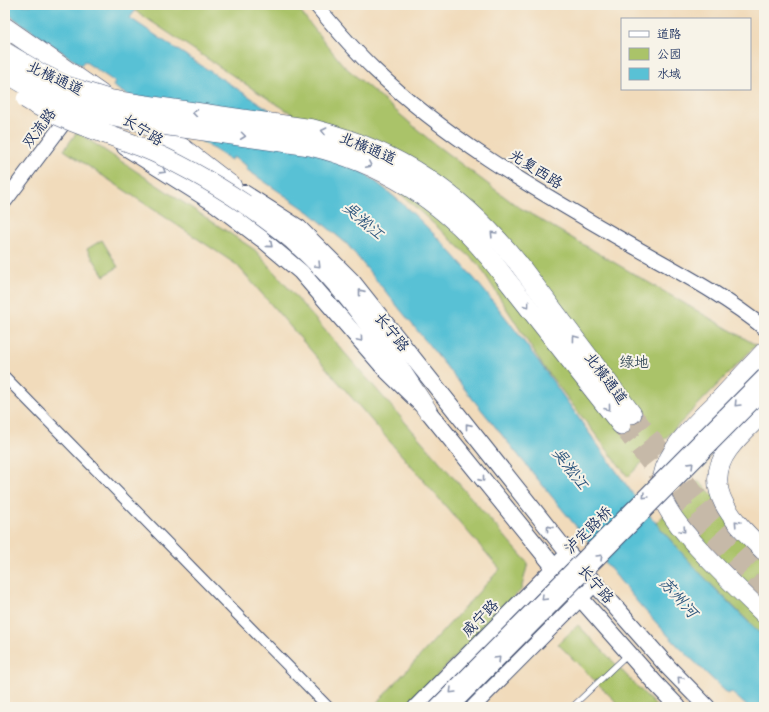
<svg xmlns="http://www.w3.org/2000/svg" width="769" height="712" font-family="Dekko,'LXGW WenKai TC',sans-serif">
	<rect width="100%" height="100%" fill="#f7f3e8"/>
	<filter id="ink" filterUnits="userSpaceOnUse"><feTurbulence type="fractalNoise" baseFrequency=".025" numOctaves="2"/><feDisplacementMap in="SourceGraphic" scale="8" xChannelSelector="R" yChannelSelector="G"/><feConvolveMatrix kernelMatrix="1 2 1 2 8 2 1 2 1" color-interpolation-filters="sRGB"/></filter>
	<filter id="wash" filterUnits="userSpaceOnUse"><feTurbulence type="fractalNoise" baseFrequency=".012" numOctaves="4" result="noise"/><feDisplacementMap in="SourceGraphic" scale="16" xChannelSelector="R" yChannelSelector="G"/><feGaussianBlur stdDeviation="0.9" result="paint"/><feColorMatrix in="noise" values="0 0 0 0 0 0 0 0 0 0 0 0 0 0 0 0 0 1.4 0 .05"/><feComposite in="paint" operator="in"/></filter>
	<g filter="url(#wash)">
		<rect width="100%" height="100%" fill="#f1dbbb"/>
		<g fill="#aac369" stroke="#627964">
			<path d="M138,5H295L343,65L432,142L517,206L756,345L628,477L543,366L479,265L403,196L343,146L256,91L134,10Z"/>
			<path d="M77,132L255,250L528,563L521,590L406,707H373L500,569L237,265L64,150Z"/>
			<path d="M102,240L118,267L104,276L87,249Z"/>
			<path d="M698,481L764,542V637L693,566L656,523Z"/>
			<path d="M578,625L657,707H621L558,644Z"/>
		</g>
		<path fill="#59c1d5" stroke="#3a789a" d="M5,5H104L108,8L105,5H139L130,18C177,50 225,81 273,112C325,145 376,177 421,221C504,302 565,402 633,494C672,546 717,592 764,637V707H748L731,692L728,694L676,644L639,604L347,244L309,212L246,169L247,166L233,157L231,160L113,86L115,82L84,61L81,65L5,12Z"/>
	</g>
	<g filter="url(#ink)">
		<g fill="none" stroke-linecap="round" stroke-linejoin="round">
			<g stroke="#c6b9a8" stroke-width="19" stroke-dasharray="19 10" stroke-linecap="butt">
				<path d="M632,414L707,509L764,572"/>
				<path d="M621,425L694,520L764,595"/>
			</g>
			<g stroke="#3b496c" stroke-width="6">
				<path id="lane" d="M572,707L628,654"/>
			</g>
			<g stroke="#3b496c" stroke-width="12">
				<path id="street" d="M5,377L328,707"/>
			</g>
			<g stroke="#3b496c" stroke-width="16">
				<g id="secondary">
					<path d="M316,5C335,28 354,50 375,70C445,137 529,186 612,234C661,263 721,292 764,328"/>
					<path d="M5,201L72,112"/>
					<path d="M415,707L568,553"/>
					<path d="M473,707L596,583"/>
				</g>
			</g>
			<g stroke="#3b496c" stroke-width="18">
				<g id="primary">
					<path d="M125,147L217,205L262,239L301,272L386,370L427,410L567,583L655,683L678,707"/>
					<path d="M244,193L299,228L352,281L568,553L668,667L707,707"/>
				</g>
			</g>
			<g stroke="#3b496c" stroke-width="20">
				<g id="highway">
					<path d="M5,27L101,94"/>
					<path d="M141,121L184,149L232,186"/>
					<path d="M245,204C263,217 280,229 296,243C349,289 389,352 427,410"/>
					<path d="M518,263L632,414"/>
					<path d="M503,275L621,425"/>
					<path d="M764,352C749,368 735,383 720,399C696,424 657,455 662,494C666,523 741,591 764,614"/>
					<path d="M764,412C752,424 738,436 728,450C699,490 737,524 764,551"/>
				</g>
			</g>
			<use href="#lane" stroke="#fff" stroke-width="5"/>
			<use href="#street" stroke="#fff" stroke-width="10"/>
			<use href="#secondary" stroke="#fff" stroke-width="14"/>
			<use href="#primary" stroke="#fff" stroke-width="16"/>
			<use href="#highway" stroke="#fff" stroke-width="19"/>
			<g stroke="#3b496c" stroke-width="16" stroke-linecap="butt">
				<g id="secondary-bridge">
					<path d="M436,707L764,376"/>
					<path d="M451,707L764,391"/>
				</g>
			</g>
			<g stroke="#3b496c" stroke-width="20" stroke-linecap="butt">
				<g id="highway-bridge">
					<path d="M5,52L42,74L64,85L112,100L313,129C400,151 462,194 518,263"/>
					<path d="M5,72C63,111 116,119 183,128C225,134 268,140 310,146C390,165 454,209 503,275"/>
					<path d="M26,99C61,121 103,132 141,147C178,162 212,182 245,204"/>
				</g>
			</g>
			<use href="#secondary-bridge" stroke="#fff" stroke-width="14"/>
			<use href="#highway-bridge" stroke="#fff" stroke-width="19"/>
		</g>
		<defs><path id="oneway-chevron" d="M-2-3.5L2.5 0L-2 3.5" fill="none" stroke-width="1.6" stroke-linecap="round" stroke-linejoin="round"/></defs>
		<g stroke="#8d97ae">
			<use href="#oneway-chevron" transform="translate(195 113) rotate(-172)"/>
			<use href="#oneway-chevron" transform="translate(324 131) rotate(-166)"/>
			<use href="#oneway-chevron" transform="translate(243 136) rotate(7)"/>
			<use href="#oneway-chevron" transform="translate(369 165) rotate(26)"/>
			<use href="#oneway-chevron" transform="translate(163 171) rotate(32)"/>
			<use href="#oneway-chevron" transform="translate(493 234) rotate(-134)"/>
			<use href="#oneway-chevron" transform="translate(270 245) rotate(40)"/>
			<use href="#oneway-chevron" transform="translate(318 265) rotate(45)"/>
			<use href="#oneway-chevron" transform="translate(361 292) rotate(-129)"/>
			<use href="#oneway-chevron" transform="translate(527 305) rotate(52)"/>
			<use href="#oneway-chevron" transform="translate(575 338) rotate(-127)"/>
			<use href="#oneway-chevron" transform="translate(360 339) rotate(50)"/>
			<use href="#oneway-chevron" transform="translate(737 404) rotate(134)"/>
			<use href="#oneway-chevron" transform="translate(608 408) rotate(52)"/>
			<use href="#oneway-chevron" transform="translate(468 426) rotate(-129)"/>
			<use href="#oneway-chevron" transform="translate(691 465) rotate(-45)"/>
			<use href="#oneway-chevron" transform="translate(482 479) rotate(51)"/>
			<use href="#oneway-chevron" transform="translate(645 496) rotate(135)"/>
			<use href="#oneway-chevron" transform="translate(737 523) rotate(-133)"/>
			<use href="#oneway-chevron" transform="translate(549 528) rotate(-129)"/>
			<use href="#oneway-chevron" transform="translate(683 530) rotate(47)"/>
			<use href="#oneway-chevron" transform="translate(600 557) rotate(-45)"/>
			<use href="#oneway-chevron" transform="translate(544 598) rotate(135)"/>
			<use href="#oneway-chevron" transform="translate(498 659) rotate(-45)"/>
			<use href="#oneway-chevron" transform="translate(680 679) rotate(-134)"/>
			<use href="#oneway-chevron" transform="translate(452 691) rotate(135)"/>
		</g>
	</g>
	<g text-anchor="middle" stroke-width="4" stroke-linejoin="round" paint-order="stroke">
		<g font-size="15" fill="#1b2f5e" stroke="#f7f3e8">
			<text transform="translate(55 78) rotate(25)" y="5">北横通道</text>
			<text transform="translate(39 128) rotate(-53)" y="5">双流路</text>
			<text transform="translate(143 130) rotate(32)" y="5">长宁路</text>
			<text transform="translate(368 148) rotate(23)" y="5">北横通道</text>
			<text transform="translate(536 169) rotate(32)" y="5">光复西路</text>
			<text transform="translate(392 332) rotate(51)" y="5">长宁路</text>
			<text transform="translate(606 378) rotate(53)" y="5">北横通道</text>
			<text transform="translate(588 530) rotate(-45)" y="5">泸定路桥</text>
			<text transform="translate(596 584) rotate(49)" y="5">长宁路</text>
			<text transform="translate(480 618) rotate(-45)" y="5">威宁路</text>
		</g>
		<g font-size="15" fill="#3f5461" stroke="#f7f3e8">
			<text x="634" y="367">绿地</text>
		</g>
		<g font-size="16" font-style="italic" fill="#2a547c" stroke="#f7f3e8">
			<text transform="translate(364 220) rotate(41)" y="6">吴淞江</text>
			<text transform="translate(571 468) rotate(53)" y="6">吴淞江</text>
			<text transform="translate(679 597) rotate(48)" y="6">苏州河</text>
		</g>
	</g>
	<rect width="769" height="712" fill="none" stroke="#f7f3e8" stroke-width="20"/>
	<rect x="621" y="18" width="130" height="72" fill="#f7f3e8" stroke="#9fa5b1"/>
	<rect x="629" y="31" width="20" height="6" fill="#ffffff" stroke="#9fa5b1"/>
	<text x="657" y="38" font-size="12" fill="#1b2f5e">道路</text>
	<rect x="629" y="48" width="20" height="12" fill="#aac369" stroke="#9fa5b1"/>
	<text x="657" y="58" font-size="12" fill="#1b2f5e">公园</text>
	<rect x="629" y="68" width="20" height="12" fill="#59c1d5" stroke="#9fa5b1"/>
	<text x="657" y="78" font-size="12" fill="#1b2f5e">水域</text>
</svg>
